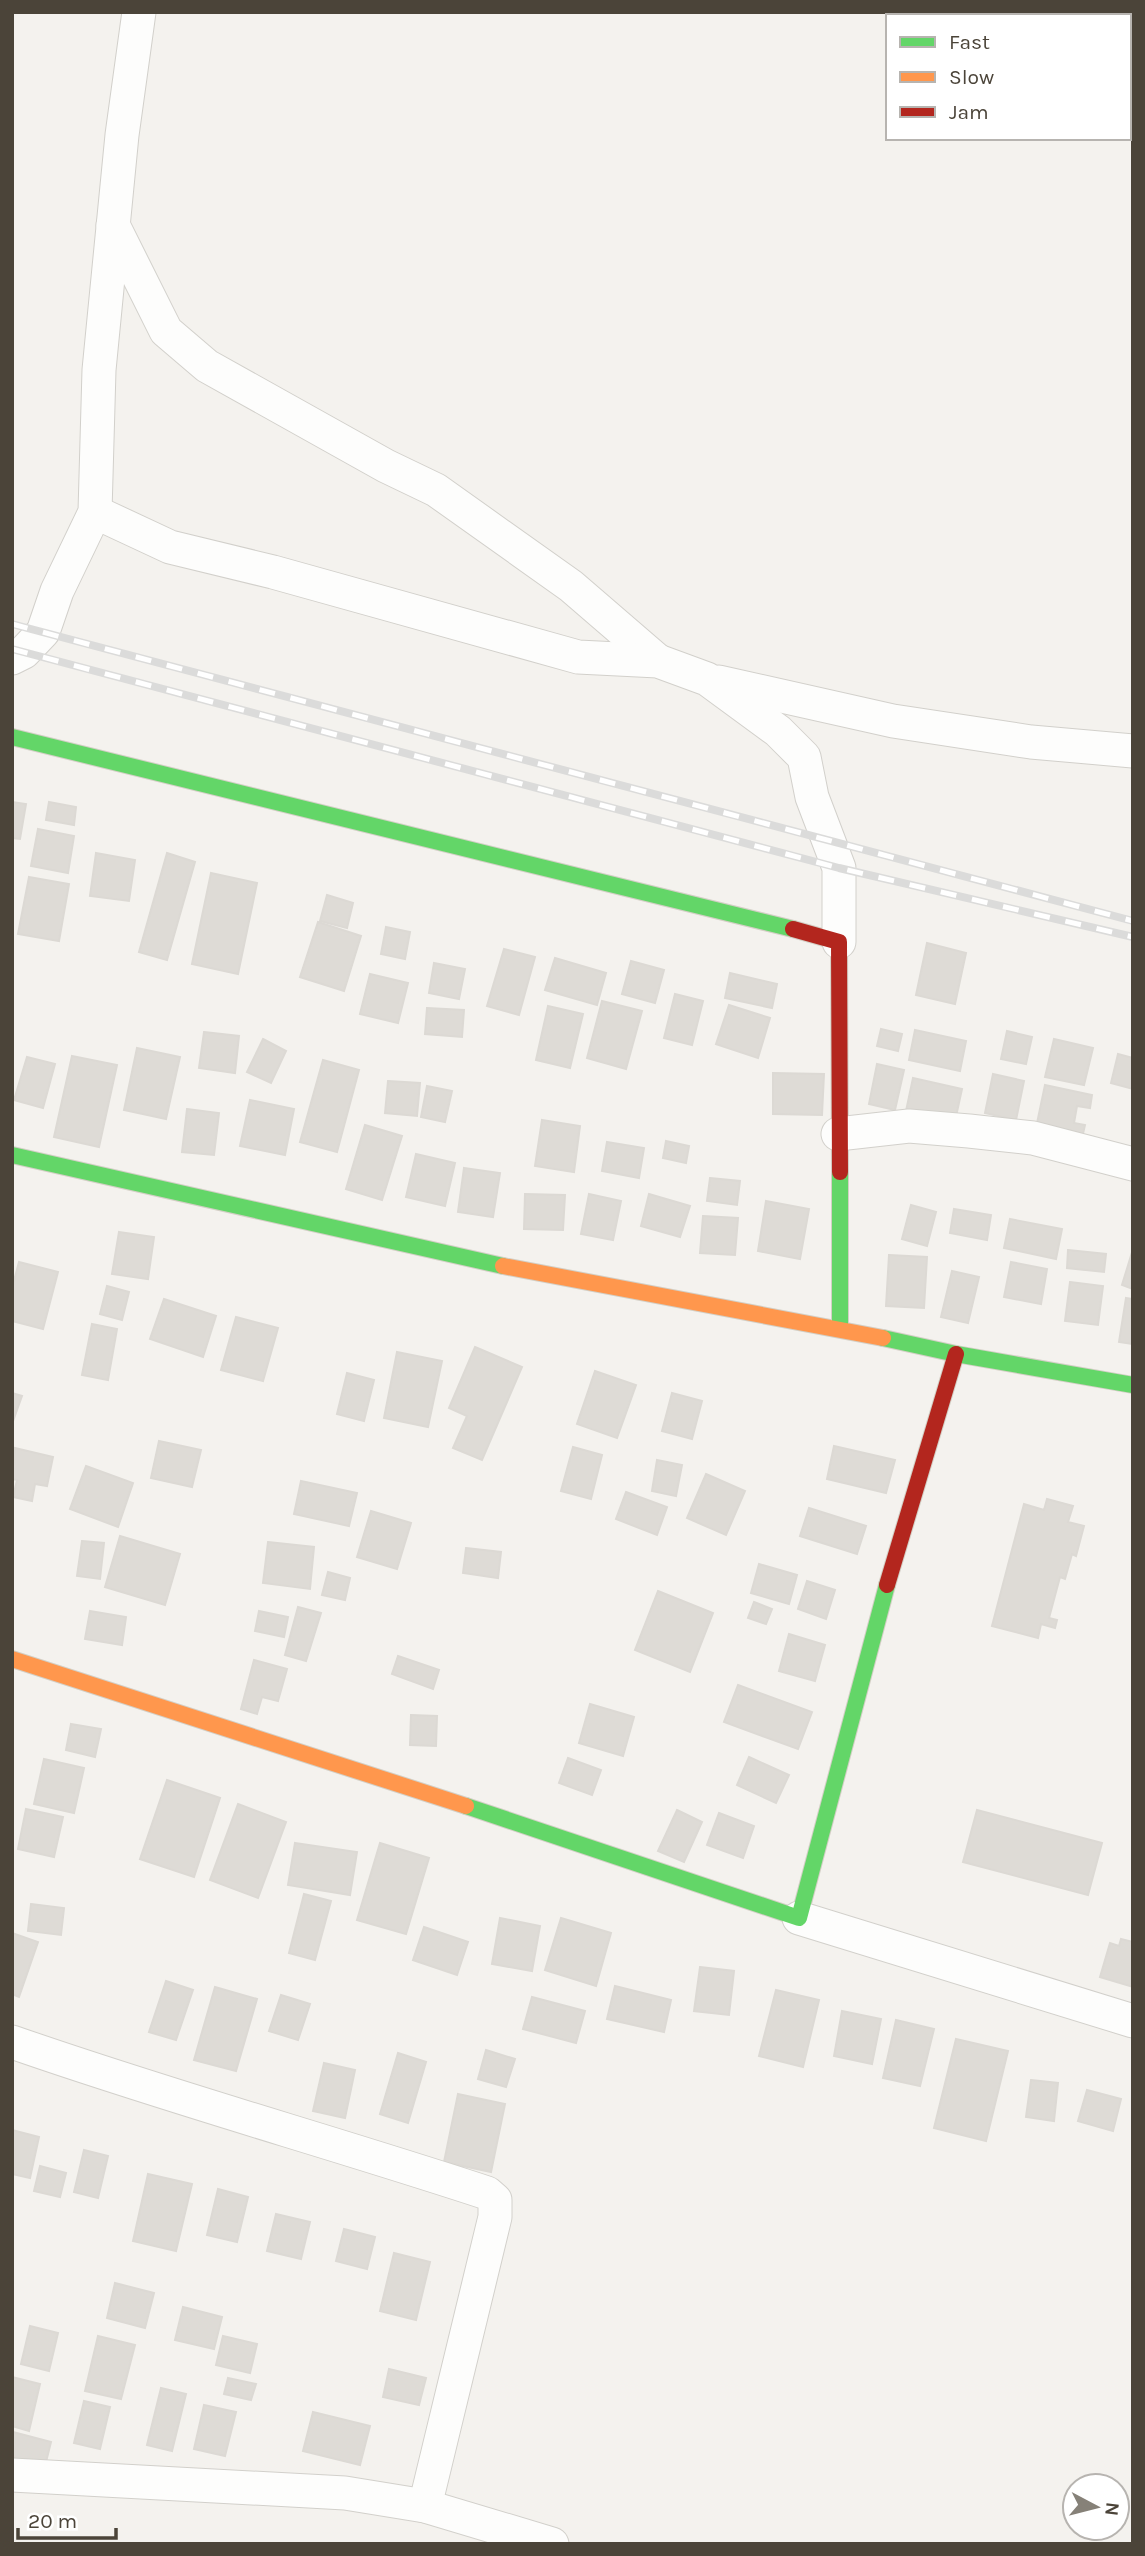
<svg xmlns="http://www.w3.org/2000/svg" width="1145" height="2556" font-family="Karla,sans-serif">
	<rect width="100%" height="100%" fill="#f4f2ee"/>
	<g fill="#dedbd6" stroke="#dcd9d4" stroke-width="2">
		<path d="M12,802L26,804L20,839L12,838Z"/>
		<path d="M49,802L76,807L74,825L46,820Z"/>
		<path d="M38,829L74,836L68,873L31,866Z"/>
		<path d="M96,853L135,860L129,901L90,896Z"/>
		<path d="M167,853L195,862L167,960L139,952Z"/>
		<path d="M211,873L257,883L238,974L192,964Z"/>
		<path d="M29,877L69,884L59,941L18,934Z"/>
		<path d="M327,895L353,903L347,928L320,921Z"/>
		<path d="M318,922L361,936L344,991L300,977Z"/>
		<path d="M386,927L410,932L405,959L381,954Z"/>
		<path d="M927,943L966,953L955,1004L916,995Z"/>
		<path d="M504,949L535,957L519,1015L487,1006Z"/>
		<path d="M555,958L606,973L597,1005L545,990Z"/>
		<path d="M631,961L664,970L655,1003L622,994Z"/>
		<path d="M434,963L465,969L459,999L429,993Z"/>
		<path d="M730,973L777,984L772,1008L725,998Z"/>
		<path d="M370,974L408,983L398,1023L360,1014Z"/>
		<path d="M675,994L703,1001L692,1045L664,1038Z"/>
		<path d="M602,1001L642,1011L626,1069L587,1058Z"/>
		<path d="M729,1005L770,1018L758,1058L716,1044Z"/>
		<path d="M548,1006L583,1014L570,1068L536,1060Z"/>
		<path d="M427,1008L464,1010L462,1037L425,1034Z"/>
		<path d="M881,1029L902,1034L898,1051L877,1046Z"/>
		<path d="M915,1030L966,1041L960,1071L909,1060Z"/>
		<path d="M1007,1031L1032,1037L1026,1064L1001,1059Z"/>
		<path d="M204,1032L239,1036L235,1073L199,1068Z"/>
		<path d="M263,1039L286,1051L271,1083L247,1072Z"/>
		<path d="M1054,1039L1093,1048L1084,1085L1045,1077Z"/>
		<path d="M137,1048L180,1057L166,1119L124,1110Z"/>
		<path d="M1118,1054L1133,1058V1089L1111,1083Z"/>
		<path d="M72,1056L117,1065L99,1147L54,1137Z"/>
		<path d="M27,1057L55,1064L43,1108L14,1100Z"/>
		<path d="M323,1060L359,1070L337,1152L300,1142Z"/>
		<path d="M877,1064L904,1070L895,1110L869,1104Z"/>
		<path d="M773,1073L824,1074L822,1115L773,1114Z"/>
		<path d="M993,1074L1024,1081L1016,1120L985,1113Z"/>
		<path d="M913,1078L962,1089L955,1121L906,1111Z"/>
		<path d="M388,1081L420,1083L417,1116L385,1113Z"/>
		<path d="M1045,1085L1092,1095L1090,1108L1077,1106L1074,1123L1085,1125L1082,1138L1036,1128Z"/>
		<path d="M427,1086L452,1091L445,1122L421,1117Z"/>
		<path d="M250,1100L294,1109L285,1155L240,1146Z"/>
		<path d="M187,1109L219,1113L214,1155L182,1152Z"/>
		<path d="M542,1120L580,1126L574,1172L535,1166Z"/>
		<path d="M365,1125L402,1136L382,1200L346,1189Z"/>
		<path d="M666,1141L689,1146L686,1163L663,1158Z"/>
		<path d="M607,1142L644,1148L639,1178L602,1171Z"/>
		<path d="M416,1154L455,1163L445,1206L406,1197Z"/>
		<path d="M464,1168L500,1173L493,1217L458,1212Z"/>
		<path d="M710,1178L740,1181L737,1205L707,1201Z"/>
		<path d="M525,1194L565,1195L563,1230L524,1229Z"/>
		<path d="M589,1194L621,1201L613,1240L581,1234Z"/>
		<path d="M649,1194L690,1206L680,1237L641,1226Z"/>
		<path d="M766,1201L809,1209L800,1259L758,1251Z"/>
		<path d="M911,1205L936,1212L927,1246L902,1239Z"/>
		<path d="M954,1209L991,1215L987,1240L950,1233Z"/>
		<path d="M703,1216L738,1218L735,1255L700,1253Z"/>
		<path d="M1010,1219L1062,1229L1056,1259L1004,1248Z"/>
		<path d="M119,1232L154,1237L148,1279L112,1274Z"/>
		<path d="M1133,1249V1289L1122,1285Z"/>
		<path d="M1068,1250L1106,1254L1104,1272L1067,1268Z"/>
		<path d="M889,1255L927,1257L924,1308L886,1306Z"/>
		<path d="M19,1262L58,1272L43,1329L12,1321V1288Z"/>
		<path d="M1011,1262L1047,1269L1041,1304L1004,1297Z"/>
		<path d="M952,1271L979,1277L968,1323L941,1317Z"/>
		<path d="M1070,1282L1103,1286L1098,1325L1065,1321Z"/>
		<path d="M107,1286L129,1292L122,1320L100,1314Z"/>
		<path d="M1126,1298L1133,1299V1344L1119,1342Z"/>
		<path d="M164,1299L216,1316L203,1357L150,1339Z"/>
		<path d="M236,1317L278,1328L263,1381L221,1370Z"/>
		<path d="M92,1324L117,1329L108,1380L82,1375Z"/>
		<path d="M475,1347L522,1367L482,1460L453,1448L467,1416L449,1408Z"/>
		<path d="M397,1352L442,1361L428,1427L384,1418Z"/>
		<path d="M595,1371L636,1385L617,1438L577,1424Z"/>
		<path d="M347,1373L374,1380L364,1421L337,1414Z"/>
		<path d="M12,1393L22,1396L12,1424Z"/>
		<path d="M672,1393L702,1401L692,1439L662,1431Z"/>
		<path d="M159,1441L201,1450L192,1487L151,1478Z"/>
		<path d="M834,1446L895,1460L886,1493L827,1479Z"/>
		<path d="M573,1447L602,1455L591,1499L561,1491Z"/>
		<path d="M15,1448L53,1457L47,1486L35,1484L32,1501L13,1497L17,1480L12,1479Z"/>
		<path d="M657,1460L682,1465L676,1496L652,1491Z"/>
		<path d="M86,1466L133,1483L118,1527L70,1509Z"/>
		<path d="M706,1474L745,1491L726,1535L687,1518Z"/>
		<path d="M301,1481L357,1493L349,1526L294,1514Z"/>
		<path d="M626,1492L667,1507L657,1535L616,1519Z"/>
		<path d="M1047,1499L1073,1506L1068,1522L1084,1526L1076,1556L1072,1554L1065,1579L1060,1577L1049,1618L1057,1620L1055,1628L1041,1624L1038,1638L992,1626L1024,1504L1044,1510Z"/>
		<path d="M809,1508L866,1526L857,1554L800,1536Z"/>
		<path d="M371,1511L411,1523L397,1569L357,1557Z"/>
		<path d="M120,1536L180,1554L165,1605L105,1587Z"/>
		<path d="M82,1541L104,1543L100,1579L77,1576Z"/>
		<path d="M268,1542L314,1547L310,1589L263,1583Z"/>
		<path d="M466,1548L501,1552L498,1578L463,1573Z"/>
		<path d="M759,1564L797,1575L789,1604L751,1593Z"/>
		<path d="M328,1572L350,1578L345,1600L322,1595Z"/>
		<path d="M807,1581L835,1590L826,1619L798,1609Z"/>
		<path d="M658,1591L713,1613L690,1672L635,1650Z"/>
		<path d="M754,1602L772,1609L766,1624L748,1618Z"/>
		<path d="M298,1607L321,1613L306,1661L285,1655Z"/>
		<path d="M90,1611L126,1617L122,1645L85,1639Z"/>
		<path d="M259,1611L288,1617L284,1637L255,1631Z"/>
		<path d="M789,1634L825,1645L815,1681L779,1671Z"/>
		<path d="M398,1656L439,1670L433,1689L392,1674Z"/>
		<path d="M254,1660L287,1669L278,1701L262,1697L257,1714L241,1709Z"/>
		<path d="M738,1685L812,1712L798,1749L724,1722Z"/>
		<path d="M590,1704L634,1717L623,1756L579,1743Z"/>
		<path d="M411,1715L437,1716L436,1746L410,1745Z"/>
		<path d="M71,1724L101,1729L95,1757L66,1750Z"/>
		<path d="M749,1757L789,1775L776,1803L737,1785Z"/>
		<path d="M568,1758L601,1770L592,1795L559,1783Z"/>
		<path d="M44,1759L84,1768L74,1813L34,1804Z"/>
		<path d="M167,1780L220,1798L194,1877L140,1859Z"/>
		<path d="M238,1804L286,1822L258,1898L210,1880Z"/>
		<path d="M26,1809L63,1817L54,1857L18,1849Z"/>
		<path d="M677,1810L702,1822L684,1862L658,1851Z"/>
		<path d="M977,1810L1102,1843L1088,1895L963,1862Z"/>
		<path d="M719,1813L754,1826L743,1858L707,1845Z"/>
		<path d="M295,1843L357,1852L350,1895L288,1885Z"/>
		<path d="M380,1843L429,1858L406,1934L357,1920Z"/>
		<path d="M304,1894L331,1901L315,1960L289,1953Z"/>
		<path d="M31,1904L64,1908L61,1935L28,1931Z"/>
		<path d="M500,1918L540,1926L532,1971L492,1964Z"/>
		<path d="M561,1918L611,1933L596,1986L545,1970Z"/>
		<path d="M424,1927L468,1942L457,1975L413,1960Z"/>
		<path d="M12,1933L38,1942L19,1997L12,1994Z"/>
		<path d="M1121,1939L1133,1942V1987L1100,1977L1110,1943L1119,1946Z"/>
		<path d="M700,1967L734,1971L729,2015L694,2011Z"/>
		<path d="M166,1981L193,1990L176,2040L149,2032Z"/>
		<path d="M615,1986L671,2000L664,2032L607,2019Z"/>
		<path d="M215,1987L257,1999L236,2071L194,2060Z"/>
		<path d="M776,1990L819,2000L803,2067L759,2056Z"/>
		<path d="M281,1995L310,2004L298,2040L269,2031Z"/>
		<path d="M532,1997L585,2011L576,2043L523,2029Z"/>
		<path d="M842,2011L881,2019L872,2064L834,2056Z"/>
		<path d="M896,2020L934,2029L920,2086L883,2078Z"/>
		<path d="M956,2039L1008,2051L986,2141L934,2128Z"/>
		<path d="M486,2050L515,2059L506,2087L478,2079Z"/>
		<path d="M398,2053L426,2062L408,2123L380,2114Z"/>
		<path d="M324,2063L355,2070L345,2118L313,2111Z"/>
		<path d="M1031,2080L1058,2083L1054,2121L1026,2117Z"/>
		<path d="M1087,2090L1121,2099L1113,2131L1078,2121Z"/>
		<path d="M458,2094L505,2104L491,2172L444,2162Z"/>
		<path d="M12,2130L39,2137L30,2178L12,2174Z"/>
		<path d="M84,2150L108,2156L98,2198L74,2192Z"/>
		<path d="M40,2166L66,2173L60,2197L34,2191Z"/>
		<path d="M148,2174L192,2184L176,2251L133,2241Z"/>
		<path d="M218,2189L248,2197L237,2242L207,2235Z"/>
		<path d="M276,2214L310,2222L301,2259L267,2251Z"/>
		<path d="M344,2229L375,2237L367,2269L336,2261Z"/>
		<path d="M394,2253L430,2262L416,2320L380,2311Z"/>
		<path d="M115,2283L154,2293L145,2328L107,2318Z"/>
		<path d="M183,2307L222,2317L214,2349L175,2340Z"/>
		<path d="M30,2326L58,2333L49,2371L21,2364Z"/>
		<path d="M98,2336L135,2345L121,2399L85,2391Z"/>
		<path d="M223,2336L257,2344L250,2373L216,2365Z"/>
		<path d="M389,2369L426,2378L419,2405L383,2397Z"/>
		<path d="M12,2377L40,2384L29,2431L12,2426Z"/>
		<path d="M228,2378L256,2384L251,2400L224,2394Z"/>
		<path d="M161,2388L186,2394L172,2451L147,2445Z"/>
		<path d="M84,2401L110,2407L100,2449L74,2443Z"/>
		<path d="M204,2405L236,2412L225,2456L194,2449Z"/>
		<path d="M313,2412L370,2426L360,2465L303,2451Z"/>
		<path d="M13,2432L51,2442L45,2466L12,2458Z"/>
	</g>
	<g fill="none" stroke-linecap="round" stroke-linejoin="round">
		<g stroke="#d2d0cb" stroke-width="35">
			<g id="street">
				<path d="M113,225L166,331L207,366L386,466L436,490L571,586L658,661"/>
				<path d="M95,512L170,547L273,572L578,657L658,661L707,679L778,731L804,757L812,797L839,868V942"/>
				<path d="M12,658L24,652L43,632L57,591L95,512L99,370L122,135L139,12"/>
				<path d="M719,682L893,721L1031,742L1133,751"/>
				<path d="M838,1134L909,1126L969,1131L1033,1138L1133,1164"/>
				<path d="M799,1918L1133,2021"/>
				<path d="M12,2042C169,2097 329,2141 487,2193L495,2200V2217L425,2506"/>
				<path d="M12,2475L345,2493L425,2506L552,2544"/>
			</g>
		</g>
		<g stroke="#d3cfc5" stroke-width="18">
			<g id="fast">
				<path d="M12,737L793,929"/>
				<path d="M12,1155L503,1266"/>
				<path d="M840,1172V1328"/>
				<path d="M883,1338L956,1354L1133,1385"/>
				<path d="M466,1806L799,1918L887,1585"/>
			</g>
		</g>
		<g stroke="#d3cfc5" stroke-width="18">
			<g id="slow">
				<path d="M503,1266L883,1338"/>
				<path d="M12,1659L466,1806"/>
			</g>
		</g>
		<g stroke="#d3cfc5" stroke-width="18">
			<g id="jam">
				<path d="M793,929L839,942L840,1172"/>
				<path d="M887,1585L956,1354"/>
			</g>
		</g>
		<use href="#street" stroke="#fdfdfc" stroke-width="33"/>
		<use href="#fast" stroke="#63d668" stroke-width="16"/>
		<use href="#slow" stroke="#ff974d" stroke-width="16"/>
		<use href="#jam" stroke="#b3261e" stroke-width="16"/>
		<g stroke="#dbdbda" stroke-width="8">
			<g id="rail">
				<path d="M12,624L1133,921"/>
				<path d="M12,649L839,868L1133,937"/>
			</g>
		</g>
		<use href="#rail" stroke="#fff" stroke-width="5" stroke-dasharray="16" stroke-linecap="butt"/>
	</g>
	<rect width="1145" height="2556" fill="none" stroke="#4b4439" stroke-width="28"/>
	<rect x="886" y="14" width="245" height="126" fill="#ffffff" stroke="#b7b4b0" stroke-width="2"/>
	<rect x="900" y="37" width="35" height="10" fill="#63d668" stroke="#b7b4b0" stroke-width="2"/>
	<text x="949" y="49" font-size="21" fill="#4b4439">Fast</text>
	<rect x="900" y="72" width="35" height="10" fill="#ff974d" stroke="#b7b4b0" stroke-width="2"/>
	<text x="949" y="84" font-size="21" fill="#4b4439">Slow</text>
	<rect x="900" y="107" width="35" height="10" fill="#b3261e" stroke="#b7b4b0" stroke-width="2"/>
	<text x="949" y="119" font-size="21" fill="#4b4439">Jam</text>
	<g transform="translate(1096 2507) rotate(97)"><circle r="33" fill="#ffffff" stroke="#b7b4b0" stroke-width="2"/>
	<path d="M0-5L12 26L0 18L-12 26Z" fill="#868178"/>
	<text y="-10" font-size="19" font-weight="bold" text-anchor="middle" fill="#4b4439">N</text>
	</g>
	<path d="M18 2528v10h98v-10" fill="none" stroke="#4b4439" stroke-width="3.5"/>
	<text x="28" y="2528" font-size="21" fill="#4b4439" stroke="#ffffff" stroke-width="5" paint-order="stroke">20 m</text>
</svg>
